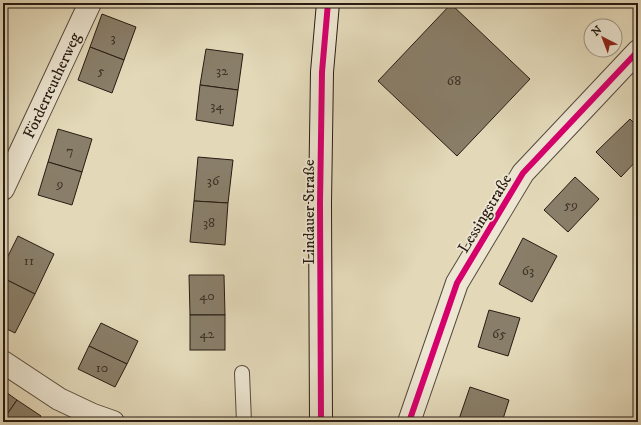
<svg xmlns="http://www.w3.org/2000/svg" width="641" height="425" font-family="'IM FELL DW Pica',serif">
	<rect width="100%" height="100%" fill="#e3d9b9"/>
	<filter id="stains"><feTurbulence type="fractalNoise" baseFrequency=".005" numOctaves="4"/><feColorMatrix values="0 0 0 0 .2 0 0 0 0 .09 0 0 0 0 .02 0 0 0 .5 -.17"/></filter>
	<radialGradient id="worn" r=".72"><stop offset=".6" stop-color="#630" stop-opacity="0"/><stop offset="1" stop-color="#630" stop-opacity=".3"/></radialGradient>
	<g fill="#897e69" stroke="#281b13">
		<path d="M451,4L530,79L457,156L378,81Z"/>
		<path d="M102,14L136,27L124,60L90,47Z"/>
		<path d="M90,47L124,60L112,93L78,80Z"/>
		<path d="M206,49L243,54L238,90L200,85Z"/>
		<path d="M200,85L238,90L233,126L196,120Z"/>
		<path d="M630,119L638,127V159L621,177L596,152Z"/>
		<path d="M58,129L92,139L82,172L48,162Z"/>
		<path d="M198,157L233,160L228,203L194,201Z"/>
		<path d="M48,162L82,172L72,205L38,195Z"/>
		<path d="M575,177L599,199L568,232L544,210Z"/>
		<path d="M194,201L228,203L225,245L190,242Z"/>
		<path d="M18,236L54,254L35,294L3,278V266Z"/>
		<path d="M523,238L557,256L532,302L499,284Z"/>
		<path d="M189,275H224L225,315H190Z"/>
		<path d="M3,278L35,294L15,333L3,327Z"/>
		<path d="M489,310L520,318L508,356L478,347Z"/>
		<rect x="190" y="315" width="35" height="35"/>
		<path d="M101,323L138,341L127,364L89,346Z"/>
		<path d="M89,346L127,364L115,387L78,369Z"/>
		<path d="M470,387L509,400L502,422H458Z"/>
		<path d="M3,390L17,400L3,420Z"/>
		<path d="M17,400L41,416L37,422H3V420Z"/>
	</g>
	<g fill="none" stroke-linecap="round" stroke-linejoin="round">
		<g stroke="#574a3c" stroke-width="16">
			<path id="lane" d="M242,373L244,422"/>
		</g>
		<g stroke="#574a3c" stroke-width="24">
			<g id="street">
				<path d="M3,189L90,3"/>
				<path d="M3,362L59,399L93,415L113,422"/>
				<path d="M409,422L457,283L523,173L638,51"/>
			</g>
		</g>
		<g stroke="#281b13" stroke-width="24">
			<path id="secondary" d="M321,422L320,203L322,72L328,3"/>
		</g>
		<use href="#lane" stroke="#ede6d2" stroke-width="14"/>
		<use href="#street" stroke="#ede6d2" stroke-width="22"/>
		<use href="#secondary" stroke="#ede6d2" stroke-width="22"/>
		<g stroke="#ede6d2" stroke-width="8">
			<g id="cycleway">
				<path d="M321,422L320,203L322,72L328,3"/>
				<path d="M409,422L457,283L523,173L638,51"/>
			</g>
		</g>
		<use href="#cycleway" stroke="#d6006c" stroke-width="6"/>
	</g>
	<g text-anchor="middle" stroke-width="3.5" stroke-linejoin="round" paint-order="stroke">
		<g font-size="14" fill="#403428">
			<text x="113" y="42">3</text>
			<text x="101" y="75">5</text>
			<text x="222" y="75">32</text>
			<text x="454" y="85">68</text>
			<text x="217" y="110">34</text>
			<text x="70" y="155">7</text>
			<text x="213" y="185">36</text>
			<text x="60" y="188">9</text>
			<text x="571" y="209">59</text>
			<text x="209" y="227">38</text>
			<text x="29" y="265">11</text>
			<text x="528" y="275">63</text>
			<text x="207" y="300">40</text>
			<text x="207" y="338">42</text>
			<text x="499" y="338">65</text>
			<text x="102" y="372">10</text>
		</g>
		<g font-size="16" fill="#281b13" stroke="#ede6d2">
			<text transform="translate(51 85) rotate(-65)" y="6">Förderreutherweg</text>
			<text transform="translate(308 212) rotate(-90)" y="6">Lindauer Straße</text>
			<text transform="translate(484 213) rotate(-59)" y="6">Lessingstraße</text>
		</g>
	</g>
	<rect width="641" height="425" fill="none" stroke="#e3d9b9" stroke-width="16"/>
	<rect x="4" y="4" width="633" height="417" fill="none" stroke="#281b13" stroke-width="2"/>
	<rect x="8" y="8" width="625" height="409" fill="none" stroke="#281b13"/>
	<g transform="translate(603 38) rotate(318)"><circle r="19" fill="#ede6d2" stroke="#9e9586"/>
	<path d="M0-3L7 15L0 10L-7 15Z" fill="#8f2418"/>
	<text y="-6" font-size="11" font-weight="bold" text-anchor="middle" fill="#281b13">N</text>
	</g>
	<rect width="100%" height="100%" filter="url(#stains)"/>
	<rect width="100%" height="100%" fill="url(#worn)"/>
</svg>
